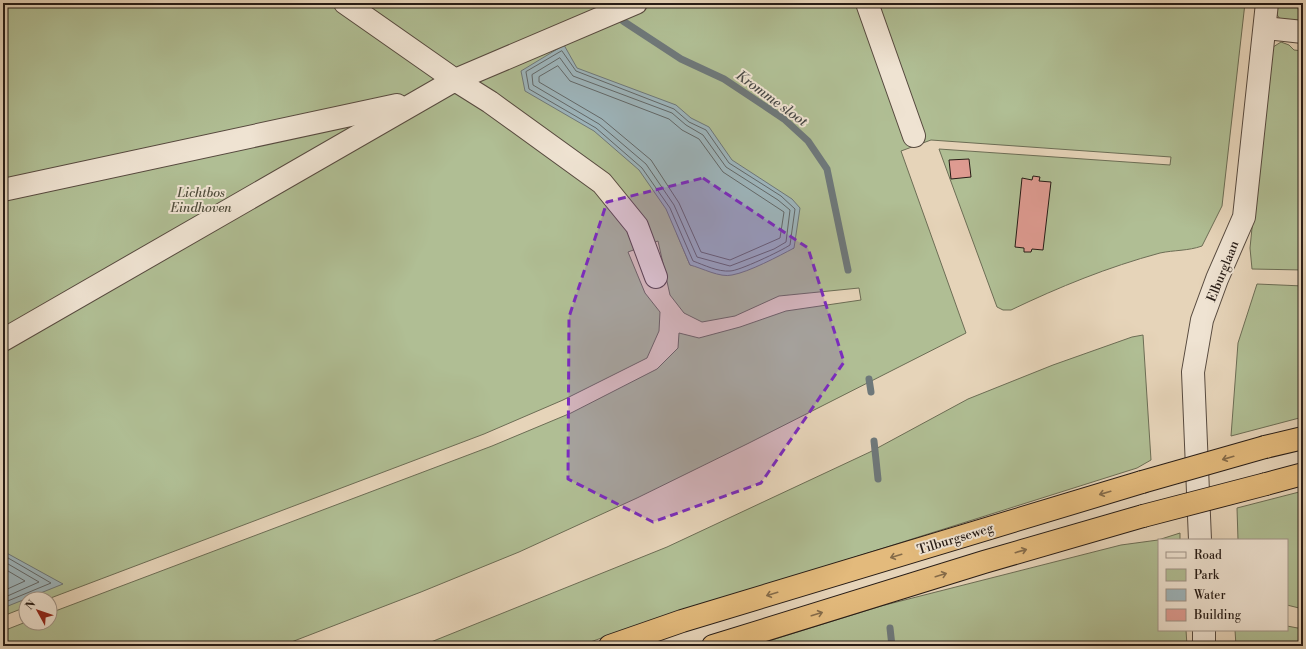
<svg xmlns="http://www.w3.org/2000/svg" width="1306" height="649" font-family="'Libre Bodoni',serif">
	<rect width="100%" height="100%" fill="#e6d4b9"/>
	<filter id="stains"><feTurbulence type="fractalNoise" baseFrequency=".005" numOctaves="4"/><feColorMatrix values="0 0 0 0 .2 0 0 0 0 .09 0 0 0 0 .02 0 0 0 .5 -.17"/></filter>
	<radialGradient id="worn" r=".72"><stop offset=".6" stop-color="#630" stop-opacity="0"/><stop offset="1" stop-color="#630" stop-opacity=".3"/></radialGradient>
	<g fill="#b0be94" stroke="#6c6d55" fill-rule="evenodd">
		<path d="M3,3H1245L1222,206L1202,246C1188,251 1174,250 1160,253C1108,267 1059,287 1011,310H1003L997,307L939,149L1170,165L1171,157L931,140L901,151L966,333L749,443L637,498L519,552L421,592L281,646H3V631L26,622L50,623V613L492,446L571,413L657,369L678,348L679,333L699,338L740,327L786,311L861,300L859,288L779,296L735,316L702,322L684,313L670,295L658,241L628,252L645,293L660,312L659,331L647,358L563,400L484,434L48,599H26V607L3,616ZM677,234L794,248L690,265Z"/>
		<path d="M1276,3H1303V25L1283,23L1275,12Z"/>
		<path d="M1281,42L1289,45L1294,50L1303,51V270L1252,269L1250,248L1270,49Z"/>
		<path d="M1257,284L1303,286V417L1231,436L1238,343Z"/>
		<path d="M1143,335L1151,460L1137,468L624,630L579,646H421L667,547L870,452L968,399L1053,365L1132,337Z"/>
		<path d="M1303,491V609L1287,605V540H1238L1237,508Z"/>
		<path d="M1180,533V540H1159V630H1186L1187,646H752L881,606L1121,545L1158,540Z"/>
		<path d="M1287,626L1303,629V640L1293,646H1236L1235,630H1287Z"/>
		<path d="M335,642L396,646H325Z"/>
	</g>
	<g fill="#9db5bc" stroke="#6e787a">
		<path d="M564,45L577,68L676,105L691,118L709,127L732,160L792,199L800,208L794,248C779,256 749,272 732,275C720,278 702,268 690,265L666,209L639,170L594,131L525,91L521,71Z"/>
		<path d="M3,551L63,584L3,608Z"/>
	</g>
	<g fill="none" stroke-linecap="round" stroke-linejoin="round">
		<g stroke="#626869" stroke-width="1">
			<path d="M562,51L576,71L674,109L689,122L706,130L729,163L781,196L795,209L790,245C781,251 739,271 730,271C718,272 704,265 693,261L670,208L642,168L596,128L529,89L526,72Z"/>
			<path d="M560,58L573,76L672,113L686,125L703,135L726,167L778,200L790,210L786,242L774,249L730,266L697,257L674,205L646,164L599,124L533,85L532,75Z"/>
			<path d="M558,66L570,81L669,119L682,130L699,139L723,172L784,212L780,238L730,260L701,252L679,203L651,160L602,119L539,82V77Z"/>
			<path d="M3,555L51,583L3,603"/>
			<path d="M3,561L39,582L3,598"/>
			<path d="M3,568L25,581L3,591"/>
		</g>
		<g stroke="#6e787a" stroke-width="7">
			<path d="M593,3L597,4"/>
			<path d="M623,21L681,59L724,79L784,119L808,141L827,169L848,270"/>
			<path d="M869,379L871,392"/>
			<path d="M874,441L878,479"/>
			<path d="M890,628L892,646"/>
		</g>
	</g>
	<g fill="#de9b91" stroke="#271c16">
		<path d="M969,159L971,177L951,179L949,160Z"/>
		<path d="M1033,176L1040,177L1039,181L1051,182L1043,250L1032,249L1031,252H1024V248L1015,247L1022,178L1032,180Z"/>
	</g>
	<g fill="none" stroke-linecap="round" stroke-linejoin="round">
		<g stroke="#574a3f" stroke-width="24">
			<g id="minor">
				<path d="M345,3L455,80L636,3"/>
				<path d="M867,3L914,136"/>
				<path d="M1265,28L1303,32"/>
				<path d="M3,190L397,105"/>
				<path d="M3,340L455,80L490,102L602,183L637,226L656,277"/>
				<path d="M1200,540L1193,372L1202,320L1217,279L1244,217L1267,3"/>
				<path d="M1204,630V646"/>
			</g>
		</g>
		<g stroke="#271c16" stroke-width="24">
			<g id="highway">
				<path d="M1265,447L1303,438"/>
				<path d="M1266,484L1303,474"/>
				<path d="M610,646L682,621L1142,482"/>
				<path d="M713,646L984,562L1143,516"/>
			</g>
		</g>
		<use href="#minor" stroke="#efe3d2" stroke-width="22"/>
		<use href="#highway" stroke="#e3ba7c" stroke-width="22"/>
		<g stroke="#271c16" stroke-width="24" stroke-linecap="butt">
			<g id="highway-bridge">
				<path d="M1142,482L1265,447"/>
				<path d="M1143,516L1266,484"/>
			</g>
		</g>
		<use href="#highway-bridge" stroke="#e3ba7c" stroke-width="22"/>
	</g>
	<defs><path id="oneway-shaft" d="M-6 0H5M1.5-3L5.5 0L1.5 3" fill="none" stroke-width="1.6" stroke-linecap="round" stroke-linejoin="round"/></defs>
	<g stroke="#856b49">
		<use href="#oneway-shaft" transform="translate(1228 458) rotate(164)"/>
		<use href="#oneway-shaft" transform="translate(1105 493) rotate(164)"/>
		<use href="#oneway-shaft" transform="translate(1021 551) rotate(-16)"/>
		<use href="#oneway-shaft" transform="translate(896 556) rotate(163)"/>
		<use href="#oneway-shaft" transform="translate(941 575) rotate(-17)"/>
		<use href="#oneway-shaft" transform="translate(772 594) rotate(163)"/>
		<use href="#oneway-shaft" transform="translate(817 614) rotate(-17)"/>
	</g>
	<path fill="#7b2cbf" fill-opacity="0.2" stroke="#7b2cbf" stroke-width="3" stroke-dasharray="8 5" stroke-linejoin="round" d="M703,178L808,248L844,362L761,483L653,522L568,479L569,317L607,202Z"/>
	<g text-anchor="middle" stroke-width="4" stroke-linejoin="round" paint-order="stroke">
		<g font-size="13" font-style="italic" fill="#504d3c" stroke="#efe3d2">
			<text x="201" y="197">Lichtbos<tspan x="201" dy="15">Eindhoven</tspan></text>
		</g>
		<g font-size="13" fill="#271c16" stroke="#efe3d2">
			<text transform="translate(1222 271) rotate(-68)" y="5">Elburglaan</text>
			<text transform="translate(955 538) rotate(-17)" y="5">Tilburgseweg</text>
		</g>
		<g font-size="14" font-style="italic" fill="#4a4a48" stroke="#efe3d2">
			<text transform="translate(772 98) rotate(36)" y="5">Kromme sloot</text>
		</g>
	</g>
	<rect width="1306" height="649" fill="none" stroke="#e6d4b9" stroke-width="16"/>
	<rect x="4" y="4" width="1298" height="641" fill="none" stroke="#271c16" stroke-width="2"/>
	<rect x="8" y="8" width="1290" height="633" fill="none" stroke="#271c16"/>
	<rect x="1158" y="539" width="130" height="92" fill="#efe3d2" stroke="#9f9387"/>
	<rect x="1166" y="552" width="20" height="6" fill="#efe3d2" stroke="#9f9387"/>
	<text x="1194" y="559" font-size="12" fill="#271c16">Road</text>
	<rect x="1166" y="569" width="20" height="12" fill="#b0be94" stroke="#9f9387"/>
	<text x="1194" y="579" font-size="12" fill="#271c16">Park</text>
	<rect x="1166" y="589" width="20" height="12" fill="#9db5bc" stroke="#9f9387"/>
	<text x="1194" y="599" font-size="12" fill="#271c16">Water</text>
	<rect x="1166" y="609" width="20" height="12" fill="#de9b91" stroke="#9f9387"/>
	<text x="1194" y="619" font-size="12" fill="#271c16">Building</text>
	<g transform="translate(38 611) rotate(310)"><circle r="19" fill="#efe3d2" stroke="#9f9387"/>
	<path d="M0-3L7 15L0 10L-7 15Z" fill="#8f2418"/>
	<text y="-6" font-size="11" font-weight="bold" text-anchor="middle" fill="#271c16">N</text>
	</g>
	<rect width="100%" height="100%" filter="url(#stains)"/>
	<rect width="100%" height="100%" fill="url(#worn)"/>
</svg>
